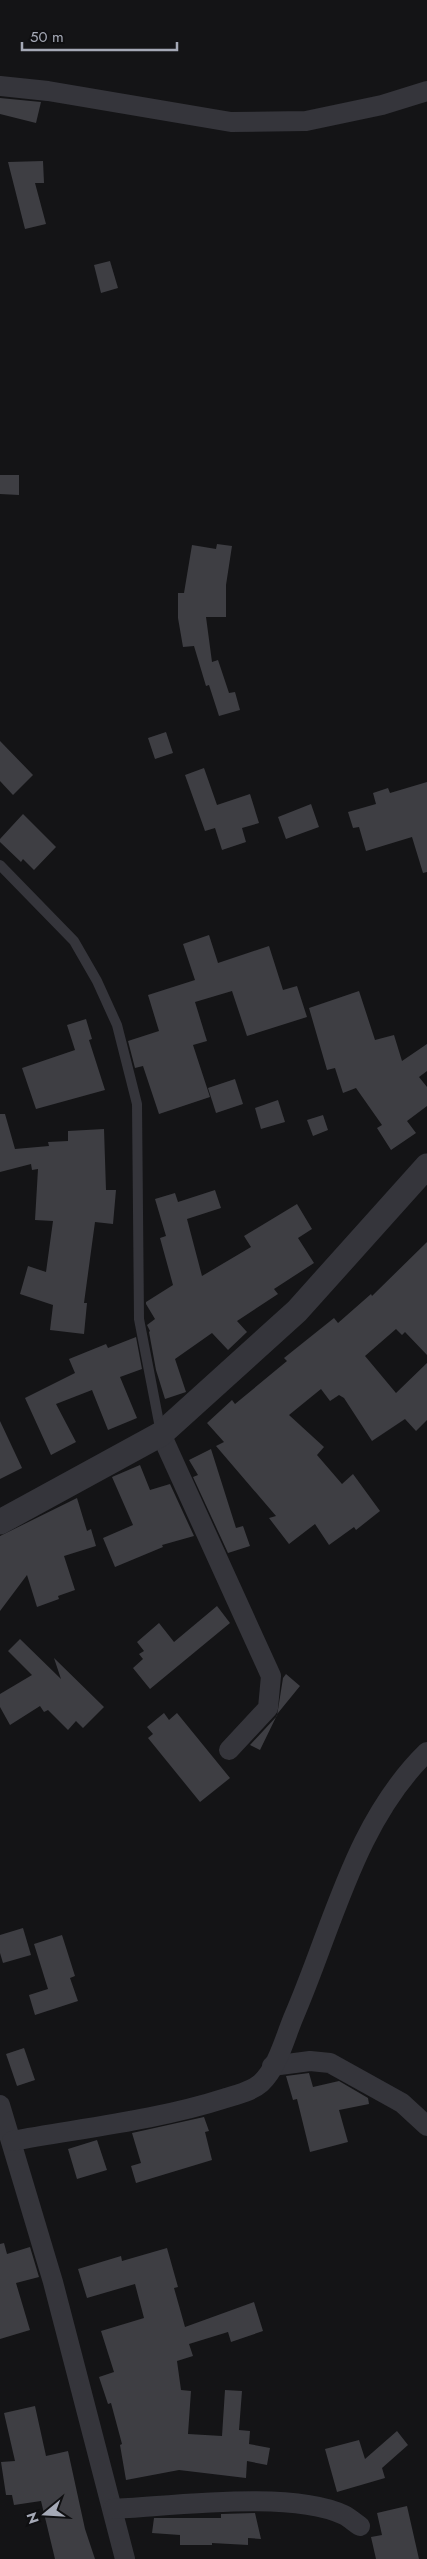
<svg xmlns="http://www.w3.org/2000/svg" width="427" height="2559" font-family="Jost,sans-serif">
	<rect width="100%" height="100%" fill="#141416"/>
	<g fill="#3e3e43">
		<path d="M0,98L41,102L36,123L0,114Z"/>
		<path d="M43,161L44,183H35L46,224L25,229L8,162Z"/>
		<path d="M110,261L118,288L101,293L94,265Z"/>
		<path d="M0,475H19V495L0,494Z"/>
		<path d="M217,544L232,546L226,585V617H206L212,662L218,660L229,693L235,692L240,710L219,716L209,685L206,686L194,646L183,647L178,618V593H184L192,545L216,549Z"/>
		<path d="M166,732L173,753L155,759L148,738Z"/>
		<path d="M0,741L33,775L13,795L0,781Z"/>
		<path d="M204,768L217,805L250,794L259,823L242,828L246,842L222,850L215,828L205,831L185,775Z"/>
		<path d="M427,782V872L423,873L412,837L366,851L359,827L353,828L348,812L376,804L373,793L388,788L390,793Z"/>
		<path d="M311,804L319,827L286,839L278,817Z"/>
		<path d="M23,814L56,847L34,870L23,859L21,862L0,842V839Z"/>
		<path d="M209,935L218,963L269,946L283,990L297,986L307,1017L247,1036L232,991L195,1002L207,1041L193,1045L210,1097L159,1114L143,1066L135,1068L128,1041L159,1031L148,995L195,980L183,944Z"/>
		<path d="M359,991L375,1040L394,1035L402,1061L427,1044V1071L419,1077L427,1087V1106L407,1121L416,1133L391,1150L377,1128L382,1125L356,1088L343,1093L335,1068L327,1070L309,1008Z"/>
		<path d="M86,1019L92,1039L89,1040L105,1090L36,1109L22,1068L75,1050L67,1025Z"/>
		<path d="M235,1079L243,1104L216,1113L208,1088Z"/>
		<path d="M278,1100L285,1122L261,1129L255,1108Z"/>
		<path d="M0,1114H5L15,1149L49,1146L48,1142L68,1141V1131L104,1129L106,1190H116L113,1224L95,1222L84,1303H87L84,1334L50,1330L53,1305L20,1294L28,1266L46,1272L53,1221L35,1220L38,1169L32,1170L31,1164L0,1172Z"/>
		<path d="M323,1115L328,1130L313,1136L307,1120Z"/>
		<path d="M215,1190L221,1208L187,1219L202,1276L251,1247L244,1236L297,1204L312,1229L298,1238L314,1263L274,1289L278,1294L237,1321L247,1332L228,1350L212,1333L175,1359L186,1392L165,1399L156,1370L149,1332L150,1331L147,1325L155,1319L146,1304V1302L173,1285L160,1238L166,1236L155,1199L175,1193L178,1202Z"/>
		<path d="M427,1242V1355L405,1332L402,1335L396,1329L365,1356L396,1393L427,1363V1420L416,1431L405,1419L372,1441L344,1398L339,1395L330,1401L321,1389L289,1415L324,1447L317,1455L342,1484L353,1474L380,1511L356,1530L354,1527L329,1545L315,1524L289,1544L269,1518L276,1516L216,1446L224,1442L207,1423L232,1400L235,1404L287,1361L284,1358L334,1318L338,1323L371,1294L372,1296Z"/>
		<path d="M136,1337L142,1369L120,1377L137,1418L108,1430L92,1390L56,1404L76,1442L51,1455L25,1398L75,1373L69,1359L106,1344L108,1348Z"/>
		<path d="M0,1421L22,1468L0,1479Z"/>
		<path d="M211,1449L236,1528L243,1526L250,1546L228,1553L193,1477L198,1475L189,1460Z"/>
		<path d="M140,1465L150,1490L170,1484L194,1536L162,1545L163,1547L115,1567L103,1538L133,1525L112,1477Z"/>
		<path d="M77,1498L87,1531L91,1529L96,1546L64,1556L75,1590L58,1596L59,1599L37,1607L27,1575L0,1611V1536Z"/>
		<path d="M217,1606L230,1623L150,1689L133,1668L143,1659L139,1654L144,1651L137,1642L159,1623L174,1642Z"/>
		<path d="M20,1639L61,1679L54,1658L104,1707L83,1728L76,1721L68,1730L48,1710L44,1712L40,1706L10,1725L0,1707V1694L32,1675L8,1651Z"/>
		<path d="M286,1674L300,1686L278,1713L260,1750L250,1745L277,1716L283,1678Z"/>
		<path d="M164,1713L169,1720L177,1713L230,1778L200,1802L148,1738L153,1734L147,1727Z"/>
		<path d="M23,1928L31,1955L3,1963L0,1953V1935Z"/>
		<path d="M62,1935L75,1976L70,1978L78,2001L35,2015L29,1995L48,1989L34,1944Z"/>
		<path d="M24,2048L35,2080L17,2086L6,2054Z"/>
		<path d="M309,2073L313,2087L339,2081L368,2098L369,2104L339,2110L348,2142L310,2152L297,2099L293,2100L286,2076Z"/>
		<path d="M204,2117L209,2131L205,2132L212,2160L136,2183L131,2166L141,2163L132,2133Z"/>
		<path d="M97,2140L107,2170L77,2179L68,2149Z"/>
		<path d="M4,2243L7,2254L30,2247L39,2277L16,2283L30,2330L0,2339V2244Z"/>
		<path d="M167,2248L178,2287L174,2288L185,2327L254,2302L263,2331L231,2342L228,2332L189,2344L193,2356L177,2361L181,2390L191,2391L188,2434L222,2436L225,2390L242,2391L239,2430L250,2431L249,2444L270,2448L267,2465L247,2461L246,2478L179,2470L126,2480L120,2445L122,2444L111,2403L108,2404L99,2377L114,2372L101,2331L144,2318L135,2284L87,2298L78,2269L121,2256L122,2261Z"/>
		<path d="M35,2406L46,2456L68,2451L85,2529L95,2559H55L41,2501L14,2505L12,2495H6L1,2462L15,2461L4,2413Z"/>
		<path d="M397,2431L408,2445L382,2468L385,2478L337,2492L325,2449L359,2440L365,2459Z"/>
		<path d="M407,2506L419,2559H376L371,2537L382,2535L377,2513Z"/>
		<path d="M255,2513L261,2539L248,2538V2545L212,2543V2545H180V2535L152,2533L154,2518H221V2514Z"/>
	</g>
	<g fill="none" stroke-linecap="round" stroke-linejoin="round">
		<path stroke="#35353b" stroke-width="10" d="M0,865L74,941L97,981L117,1025L137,1104L139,1319L161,1433"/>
		<g stroke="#35353b" stroke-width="20">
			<path d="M0,86L48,91L231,122L306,121L382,105L427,91"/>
			<path d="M161,1434L271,1676L268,1708L229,1750"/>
			<path d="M272,2066L310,2061L330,2063L402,2103L427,2126"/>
			<path d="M0,2105L53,2282L125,2559"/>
			<path d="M12,2141C83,2128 158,2120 226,2098C237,2095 252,2091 261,2083C278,2067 285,2037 294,2016C333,1926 355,1822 427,1752"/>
			<path d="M113,2509C173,2506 292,2490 344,2515C350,2518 355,2523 360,2526"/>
		</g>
		<path stroke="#35353b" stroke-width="25" d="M0,1522L161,1434L297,1311L427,1166"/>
	</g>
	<g transform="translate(45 2514) rotate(252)" stroke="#0f0f11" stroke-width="4" paint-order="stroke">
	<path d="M0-4L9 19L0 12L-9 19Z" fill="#a5a9b6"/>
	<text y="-8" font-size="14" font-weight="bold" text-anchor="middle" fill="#a5a9b6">N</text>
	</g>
	<path d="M22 42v8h155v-8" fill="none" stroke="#a5a9b6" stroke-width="2.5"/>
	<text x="30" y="42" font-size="15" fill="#a5a9b6" stroke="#0f0f11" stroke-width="4" paint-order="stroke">50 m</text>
</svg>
